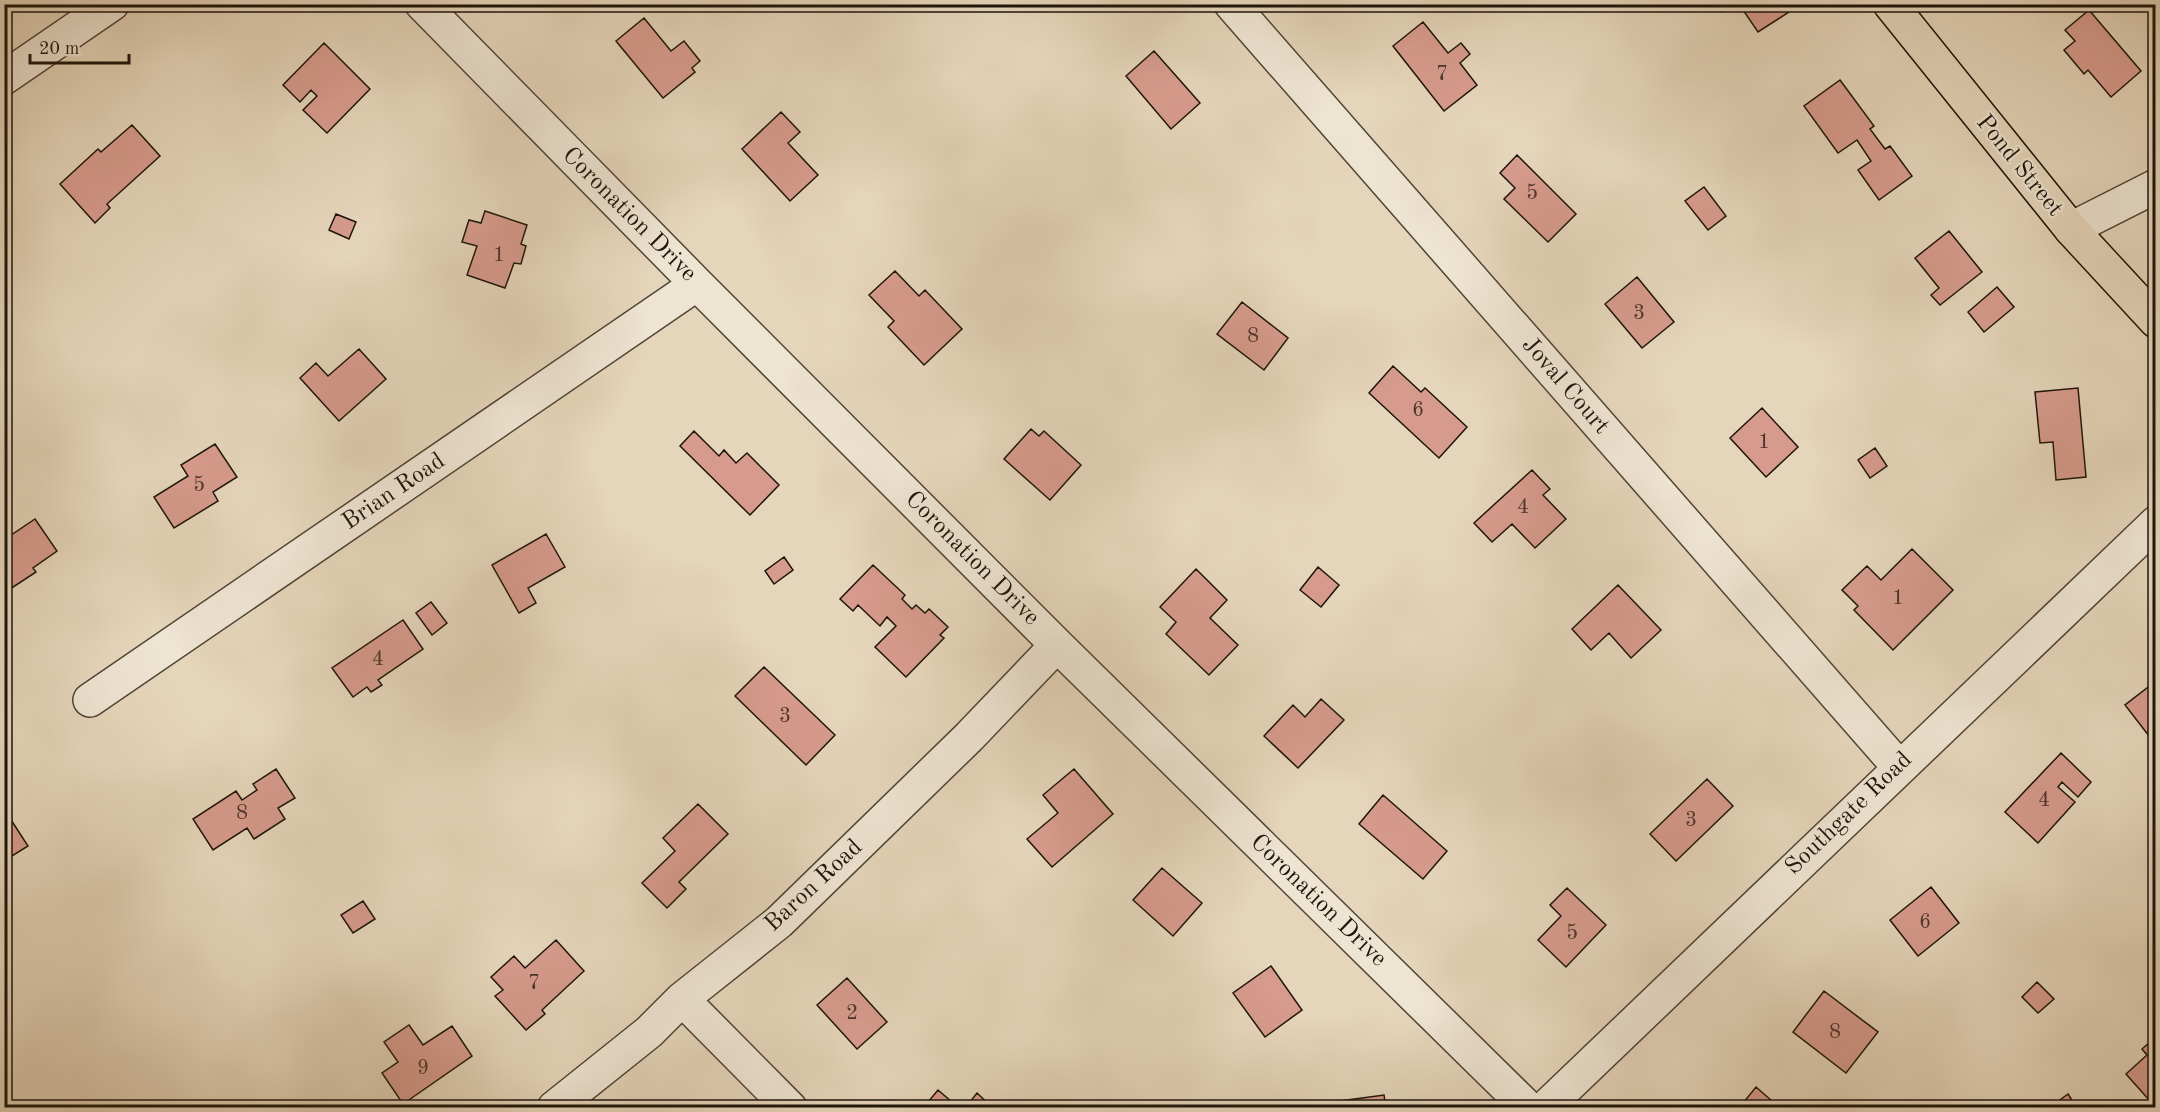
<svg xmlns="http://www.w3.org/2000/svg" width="2160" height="1112" font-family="'Old Standard TT',serif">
<rect width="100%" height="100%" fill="#e5d5ba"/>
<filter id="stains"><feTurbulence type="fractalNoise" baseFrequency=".00333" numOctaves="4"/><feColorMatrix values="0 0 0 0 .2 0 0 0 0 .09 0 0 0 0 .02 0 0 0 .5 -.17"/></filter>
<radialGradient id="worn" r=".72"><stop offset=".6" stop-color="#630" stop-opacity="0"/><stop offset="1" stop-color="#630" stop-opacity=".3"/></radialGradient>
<!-- building -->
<path fill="#d79b8d" stroke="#1d150b" stroke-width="1.5" d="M 1717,4 L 1734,4 L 1722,12 Z
M 1739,4 L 1788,4 L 1792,10 L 1758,32 Z
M 2089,10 L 2141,71 L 2111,97 L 2088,70 L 2084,74 L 2064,50 L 2075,41 L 2065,30 Z
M 644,18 L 671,51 L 684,41 L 700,61 L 692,68 L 695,72 L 663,98 L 616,41 Z
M 1423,22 L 1448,53 L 1461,43 L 1470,54 L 1460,63 L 1477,85 L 1444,111 L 1393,46 Z
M 324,43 L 370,89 L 327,133 L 303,110 L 317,96 L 311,90 L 300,102 L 283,85 Z
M 1154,51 L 1200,103 L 1171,129 L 1126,76 Z
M 1840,80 L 1874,126 L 1870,129 L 1885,149 L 1890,146 L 1912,176 L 1879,200 L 1858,170 L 1871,161 L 1857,140 L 1838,153 L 1804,106 Z
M 781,112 L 800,132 L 788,143 L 818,175 L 790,201 L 742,149 Z
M 132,125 L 160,156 L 107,204 L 110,208 L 95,223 L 60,184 L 98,149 L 101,152 Z
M 1517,155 L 1576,214 L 1548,242 L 1504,199 L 1515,188 L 1500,173 Z
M 1704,187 L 1726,216 L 1708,230 L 1685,201 Z
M 485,211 L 527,225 L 521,244 L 526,246 L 521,264 L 514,263 L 505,288 L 467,275 L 477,246 L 462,242 L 469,220 L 481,223 Z
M 336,214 L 356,222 L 349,239 L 329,230 Z
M 1949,231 L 1982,272 L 1940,305 L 1931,295 L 1939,288 L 1915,258 Z
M 895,271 L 919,296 L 925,290 L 962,329 L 924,365 L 888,327 L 894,321 L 869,295 Z
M 1637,277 L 1674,322 L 1642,348 L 1605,304 Z
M 1997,287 L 2014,307 L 1984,332 L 1968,312 Z
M 1242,302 L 1288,338 L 1264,370 L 1217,334 Z
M 359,349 L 386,379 L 339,421 L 300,378 L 316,363 L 328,376 Z
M 1393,366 L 1421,392 L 1425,388 L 1467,427 L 1439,458 L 1369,393 Z
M 2078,388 L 2086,477 L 2056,480 L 2053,442 L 2040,443 L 2035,392 Z
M 1762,408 L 1798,447 L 1766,477 L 1730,438 Z
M 1031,429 L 1039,436 L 1044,431 L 1081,465 L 1050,500 L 1004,459 Z
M 694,431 L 719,456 L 724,450 L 736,463 L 747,453 L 779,485 L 750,515 L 680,446 Z
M 215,444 L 237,477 L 213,492 L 218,501 L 174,528 L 154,497 L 188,476 L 181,465 Z
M 1875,448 L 1887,466 L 1870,478 L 1858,460 Z
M 1532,470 L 1550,489 L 1543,495 L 1566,519 L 1535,548 L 1512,524 L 1492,542 L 1474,523 Z
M 35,519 L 57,551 L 33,568 L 36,572 L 4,593 L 4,540 Z
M 546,534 L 565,567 L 528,588 L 536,603 L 519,613 L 492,565 Z
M 1912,549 L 1953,590 L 1893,650 L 1854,610 L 1858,606 L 1842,590 L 1867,566 L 1881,580 Z
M 784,557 L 793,570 L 774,584 L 765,571 Z
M 873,565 L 905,595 L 902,599 L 912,609 L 916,605 L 925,613 L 929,609 L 948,627 L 940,635 L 944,638 L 906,677 L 875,647 L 896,626 L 887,617 L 880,626 L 858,605 L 853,611 L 840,599 Z
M 1318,567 L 1339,585 L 1321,607 L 1300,590 Z
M 1196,569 L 1227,600 L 1210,618 L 1238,645 L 1209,675 L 1166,634 L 1176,622 L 1160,607 Z
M 1618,585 L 1661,630 L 1631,658 L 1609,633 L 1591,650 L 1572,629 Z
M 431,602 L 447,623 L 432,635 L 416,613 Z
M 403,620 L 423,649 L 378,680 L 382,685 L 371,692 L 367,687 L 353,697 L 332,668 Z
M 764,667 L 835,735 L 806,765 L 735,696 Z
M 2156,681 L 2156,731 L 2149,736 L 2125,705 Z
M 1321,699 L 1344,720 L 1298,768 L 1264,736 L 1293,705 L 1305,717 Z
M 2061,753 L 2091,782 L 2078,797 L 2062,782 L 2058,787 L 2075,802 L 2038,843 L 2005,812 Z
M 276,769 L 295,798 L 278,808 L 285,819 L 254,839 L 247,828 L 213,850 L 193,819 L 236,791 L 242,800 L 257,790 L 253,784 Z
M 1074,769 L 1113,814 L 1052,867 L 1027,839 L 1058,813 L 1043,795 Z
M 1707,779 L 1733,806 L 1676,861 L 1650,834 Z
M 1383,795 L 1447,851 L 1423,879 L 1359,824 Z
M 698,804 L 728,834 L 679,882 L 686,889 L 667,908 L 642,883 L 675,851 L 663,838 Z
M 4,809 L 28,846 L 4,861 Z
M 1162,868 L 1202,903 L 1173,936 L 1133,900 Z
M 1931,887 L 1959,923 L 1918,956 L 1890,920 Z
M 1567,888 L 1606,925 L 1566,967 L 1538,940 L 1561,916 L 1550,905 Z
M 363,901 L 375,919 L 353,933 L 341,915 Z
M 556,940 L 584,971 L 542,1010 L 545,1014 L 526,1030 L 495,996 L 503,990 L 491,977 L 514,956 L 525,968 Z
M 1271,966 L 1302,1010 L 1265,1037 L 1233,993 Z
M 847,978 L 887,1022 L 857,1049 L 817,1005 Z
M 2037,982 L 2054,999 L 2038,1013 L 2022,997 Z
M 1824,991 L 1878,1032 L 1846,1073 L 1793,1032 Z
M 409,1025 L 423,1045 L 452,1026 L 472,1056 L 403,1104 L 382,1073 L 398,1062 L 384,1042 Z
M 2156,1037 L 2156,1096 L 2150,1101 L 2126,1074 L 2147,1055 L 2142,1049 Z
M 1756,1087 L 1780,1108 L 1739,1108 Z
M 938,1090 L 959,1108 L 923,1108 Z
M 977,1093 L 993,1108 L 965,1108 Z
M 2068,1094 L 2077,1108 L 2055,1108 L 2053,1105 Z
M 1384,1095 L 1386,1108 L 1341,1108 L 1340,1101 Z"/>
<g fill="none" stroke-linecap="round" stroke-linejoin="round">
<!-- minor casing -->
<g stroke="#4f4537" stroke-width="36">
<path id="minor" d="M 422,4 L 697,284 L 1057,645 L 1528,1108
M 1231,4 L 1899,767
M 4,78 L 112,4
M 2071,229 L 2156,186
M 90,700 L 697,284
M 682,999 L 790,1108
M 554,1108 L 649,1032 L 682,999 L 779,922 L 969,737 L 1057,645
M 1545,1108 L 2156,523"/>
</g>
<!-- major casing -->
<g stroke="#1d150b" stroke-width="36">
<path id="major" d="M 1890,4 L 2071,229 L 2156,321"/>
</g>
<!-- minor -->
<use href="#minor" stroke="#eee4d2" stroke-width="33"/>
<!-- major -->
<use href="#major" stroke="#e5d5ba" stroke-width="33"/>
</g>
<g text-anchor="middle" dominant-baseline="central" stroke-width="4.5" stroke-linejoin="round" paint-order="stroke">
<!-- number labels -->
<g font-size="21" fill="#4c362c">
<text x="1442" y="74">7</text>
<text x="1532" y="193">5</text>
<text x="499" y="255">1</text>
<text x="1639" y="313">3</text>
<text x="1253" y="336">8</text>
<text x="1418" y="410">6</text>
<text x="1764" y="442">1</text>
<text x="199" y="485">5</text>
<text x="1523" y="507">4</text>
<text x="1898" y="598">1</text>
<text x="378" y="659">4</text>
<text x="785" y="716">3</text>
<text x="2044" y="800">4</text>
<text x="242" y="813">8</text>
<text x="1691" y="820">3</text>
<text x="1925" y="922">6</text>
<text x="1572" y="933">5</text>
<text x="534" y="983">7</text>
<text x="852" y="1013">2</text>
<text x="1835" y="1032">8</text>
<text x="423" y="1068">9</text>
</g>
<!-- street labels -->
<g font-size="24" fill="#1d150b" stroke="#eee4d2">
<text transform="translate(2019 166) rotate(51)">Pond Street</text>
<text transform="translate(629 215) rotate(45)">Coronation Drive</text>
<text transform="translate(1565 386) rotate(49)">Joval Court</text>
<text transform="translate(394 492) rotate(-34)">Brian Road</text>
<text transform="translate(972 559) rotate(45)">Coronation Drive</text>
<text transform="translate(1849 814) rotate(-44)">Southgate Road</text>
<text transform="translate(814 886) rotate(-43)">Baron Road</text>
<text transform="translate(1318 901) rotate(44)">Coronation Drive</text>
</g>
</g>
<!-- margin -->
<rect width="2160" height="1112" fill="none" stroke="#e5d5ba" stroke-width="24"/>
<rect x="6" y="6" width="2148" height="1100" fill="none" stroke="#1d150b" stroke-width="3"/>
<rect x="12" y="12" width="2136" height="1088" fill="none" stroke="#1d150b" stroke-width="1.5"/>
<!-- scale -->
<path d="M30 54v9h99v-9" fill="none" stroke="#1d150b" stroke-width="3"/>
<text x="39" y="54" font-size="18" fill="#1d150b" stroke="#eee4d2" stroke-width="4.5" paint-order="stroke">20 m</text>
<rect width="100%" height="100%" filter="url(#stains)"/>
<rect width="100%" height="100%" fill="url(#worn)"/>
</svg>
